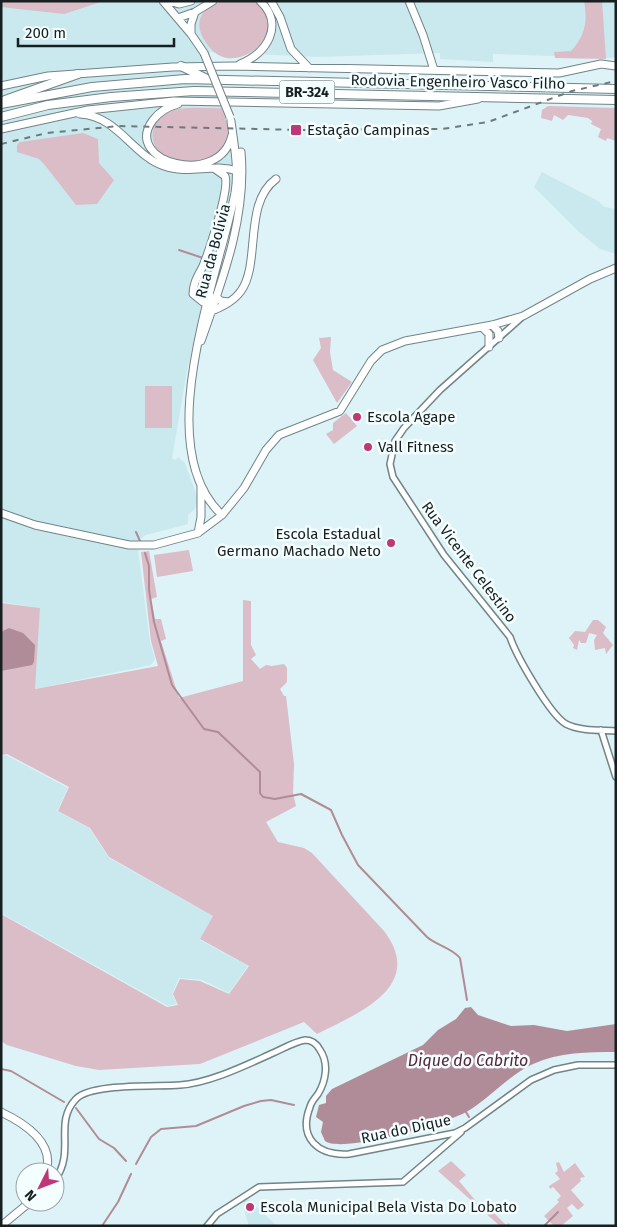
<svg xmlns="http://www.w3.org/2000/svg" width="617" height="1227" font-family="'Fira Sans',sans-serif">
<rect width="100%" height="100%" fill="#def3f7"/>
<!-- built -->
<path fill="#cae9ee" d="M 1,1 L 616,1 L 616,58 L 493,54 L 493,62 L 440,59 L 440,53 L 317,57 L 210,52 L 200,54 L 225,113 L 230,129 L 234,162 L 230,228 L 220,267 L 197,328 L 187,371 L 172,459 L 176,460 L 178,457 L 185,463 L 198,499 L 195,509 L 188,515 L 188,524 L 146,535 L 137,541 L 150,642 L 155,659 L 151,665 L 34,689 L 40,608 L 1,602 Z
M 542,172 L 598,201 L 605,207 L 616,209 L 616,254 L 600,249 L 579,232 L 534,187 Z
M 6,755 L 68,788 L 57,811 L 89,828 L 109,858 L 213,916 L 200,940 L 248,966 L 229,993 L 202,980 L 179,978 L 172,994 L 177,1004 L 168,1006 L 1,913 L 1,756 Z
M 247,1198 L 277,1226 L 249,1226 L 245,1213 L 244,1200 Z"/>
<!-- green -->
<path fill="#dabdc7" d="M 1,1 L 104,1 L 64,14 L 1,7 Z
M 254,1 C 296,29 237,79 211,49 C 195,31 193,12 220,2 C 229,0 244,1 254,1 Z
M 584,1 L 602,1 L 606,59 L 555,58 L 554,52 L 571,51 C 585,36 588,21 584,1 Z
M 548,106 L 616,108 L 616,141 L 607,138 L 606,141 L 598,137 L 601,129 L 591,124 L 592,121 L 588,118 L 568,115 L 563,120 L 554,115 L 552,121 L 541,118 L 542,110 Z
M 221,108 C 231,130 230,136 217,156 C 204,160 189,164 175,161 C 151,156 143,126 167,113 C 182,105 205,109 221,108 Z
M 83,133 L 98,139 L 99,163 L 114,180 L 97,204 L 76,205 L 44,164 L 39,159 L 17,152 L 17,145 L 20,142 Z
M 331,337 L 330,352 L 333,370 L 352,382 L 337,403 L 313,360 L 321,348 L 319,338 Z
M 145,386 L 172,386 L 172,428 L 145,428 Z
M 346,413 L 357,426 L 334,444 L 326,434 L 333,430 L 333,423 Z
M 189,550 L 193,571 L 157,577 L 154,555 Z
M 149,551 L 157,597 L 151,599 L 155,619 L 161,619 L 166,639 L 161,641 L 179,698 L 243,681 L 243,600 L 251,601 L 251,645 L 256,655 L 251,659 L 260,669 L 266,665 L 272,666 L 284,664 L 287,668 L 287,682 L 280,689 L 284,696 L 286,696 L 294,764 L 293,793 L 296,806 L 266,822 L 278,842 L 304,848 L 312,853 L 384,931 C 426,986 359,1013 317,1034 L 304,1022 L 200,1064 L 99,1070 L 76,1066 L 7,1045 L 1,1041 L 1,914 L 167,1007 L 178,1005 L 173,994 L 180,979 L 200,981 L 229,994 L 249,966 L 200,939 L 213,916 L 109,857 L 90,828 L 58,811 L 69,787 L 7,754 L 1,755 L 1,603 L 40,608 L 35,689 L 158,666 L 151,641 L 141,552 Z
M 593,620 L 598,620 L 606,627 L 603,633 L 613,645 L 606,654 L 605,648 L 595,650 L 594,640 L 597,635 L 589,633 L 590,630 L 586,643 L 581,643 L 579,640 L 577,650 L 573,648 L 574,645 L 569,638 L 575,631 L 585,632 Z
M 451,1161 L 466,1175 L 459,1181 L 476,1201 L 475,1202 L 484,1210 L 488,1207 L 506,1225 L 509,1223 L 511,1226 L 500,1226 L 438,1171 Z
M 559,1162 L 564,1172 L 575,1163 L 585,1177 L 580,1178 L 581,1181 L 571,1190 L 584,1205 L 578,1210 L 572,1204 L 567,1208 L 573,1216 L 561,1226 L 554,1226 L 544,1216 L 559,1202 L 557,1200 L 561,1196 L 553,1187 L 550,1189 L 549,1186 L 560,1179 L 555,1173 L 558,1171 L 556,1163 Z"/>
<!-- water -->
<path fill="#b08c98" d="M 9,628 L 23,633 L 35,645 L 34,662 L 32,665 L 1,671 L 1,632 Z
M 471,1007 L 478,1015 L 511,1026 L 534,1025 L 567,1031 L 616,1024 L 616,1052 C 587,1052 560,1052 533,1064 C 509,1075 491,1097 468,1111 C 448,1123 343,1154 325,1141 L 321,1132 L 323,1122 L 316,1117 L 319,1105 L 326,1103 L 326,1096 L 332,1089 L 423,1045 L 438,1030 L 456,1019 L 465,1008 Z"/>
<g fill="none" stroke-linecap="round" stroke-linejoin="round">
<!-- stream -->
<path stroke="#b08c98" stroke-width="2" d="M 179,250 L 203,258
M 136,532 L 140,541
M 145,553 L 149,566 L 149,590 L 154,622 L 172,685 L 204,729 L 218,732 L 260,772 L 260,793 L 263,797 L 275,799 L 301,794 L 331,810 L 342,835 L 358,865 L 427,937 C 436,945 452,948 460,958 L 467,1000
M 1,1069 L 11,1071 L 64,1102
M 76,1108 L 99,1139 L 114,1148 L 126,1161
M 466,1112 L 469,1117
M 136,1164 L 151,1137 L 161,1129 L 196,1126 L 244,1106 L 261,1101 L 271,1100 L 294,1105
M 102,1226 L 118,1202 L 131,1174
M 544,1226 L 558,1212"/>
<!-- minor casing -->
<g stroke="#718487" stroke-width="8">
<path id="minor" d="M 521,318 L 440,390 L 404,428 L 395,441 L 390,464 L 393,477 L 444,555 L 510,637 C 516,655 550,715 566,724 C 579,731 601,730 616,731
M 601,730 L 616,777
M 55,1180 C 76,1151 53,1123 76,1099 C 91,1083 157,1087 180,1085 C 210,1083 246,1065 273,1053 C 284,1048 294,1042 305,1040 C 312,1040 317,1044 320,1050 C 329,1063 326,1081 318,1094 C 315,1098 311,1102 310,1107 C 298,1138 318,1156 349,1154 L 455,1133 L 465,1128 L 531,1080 L 554,1070 L 578,1065 L 616,1065
M 207,1226 L 217,1214 L 259,1187 L 403,1182 L 461,1132"/>
</g>
<!-- major casing -->
<g stroke="#718487" stroke-width="9">
<path id="major" d="M 163,1 L 191,34 L 204,53
M 169,1 L 179,4 L 191,1
M 271,1 L 280,17 L 291,49 L 309,68
M 409,1 L 423,35 L 434,70
M 178,18 L 195,12 L 213,1
M 191,34 L 191,24 L 195,12
M 240,64 C 267,54 285,24 260,1
M 1,86 L 48,76 L 173,67 L 235,66 L 559,73 L 601,64 L 616,66
M 178,104 C 167,107 159,112 153,120 C 121,162 220,189 232,135
M 80,114 C 118,116 132,155 164,166 C 189,175 213,163 237,171
M 1,129 L 88,110 L 174,101 L 439,106 L 478,99
M 215,169 L 225,176 C 230,189 209,251 203,266 C 198,276 193,283 193,294 L 203,302 L 216,297 L 221,301 L 229,302
M 209,312 C 220,308 234,301 241,291 C 261,263 243,203 276,179
M 492,325 L 498,331 L 499,338
M 482,327 L 489,334 L 489,347
M 201,341 C 222,281 247,217 241,152
M 1,513 L 35,525 L 129,545 L 154,545 L 198,533 L 222,515 L 244,488 L 266,450 L 279,435 L 340,411 L 371,361 L 382,350 L 405,341 L 492,325 L 523,316 L 590,279 L 616,268
M 222,515 C 148,446 219,276 235,193 C 239,168 234,145 231,121
M 198,533 L 201,517 L 201,485
M 1,1112 C 24,1123 55,1143 46,1172
M 1,1226 L 30,1202"/>
</g>
<!-- highway casing -->
<g stroke="#718487" stroke-width="10">
<path id="highway" d="M 181,66 L 207,79
M 5,100 L 78,74
M 1,104 L 92,87 L 185,79 L 616,89
M 1,117 L 48,105 L 111,97 L 194,91 L 616,100"/>
</g>
<!-- minor -->
<use href="#minor" stroke="#fff" stroke-width="5"/>
<!-- major -->
<use href="#major" stroke="#fff" stroke-width="7"/>
<!-- highway -->
<use href="#highway" stroke="#fff" stroke-width="8"/>
<!-- rail -->
<path stroke="#6c7a7c" stroke-width="2" stroke-dasharray="6 6" stroke-linecap="butt" d="M 1,144 L 47,133 L 119,126 L 304,130 L 442,129 L 488,122 L 572,91 L 616,81"/>
<!-- major-bridge casing -->
<g stroke="#718487" stroke-width="9" stroke-linecap="butt">
<path id="major-bridge" d="M 204,53 L 230,117"/>
</g>
<!-- major-bridge -->
<use href="#major-bridge" stroke="#fff" stroke-width="7"/>
</g>
<!-- markers -->
<g fill="#be3777" stroke="#f5feff" stroke-width="2">
<rect x="290" y="124" width="12" height="12" rx="2.5"/>
<circle cx="357" cy="417" r="5"/>
<circle cx="368" cy="447" r="5"/>
<circle cx="391" cy="543" r="5"/>
<circle cx="250" cy="1207" r="5"/>
</g>
<g text-anchor="middle" dominant-baseline="central" stroke-width="5" stroke-linejoin="round" paint-order="stroke">
<!-- shield labels -->
<rect fill="#f5feff" stroke="#5a6263" stroke-width="1" x="279.5" y="80.5" width="55" height="23" rx="4"/>
<g font-size="14" font-weight="bold" fill="#171f20">
<text x="307" y="92">BR-324</text>
</g>
<!-- street labels -->
<g font-size="15" fill="#171f20" stroke="#f5feff">
<text transform="translate(458 82) rotate(1)">Rodovia Engenheiro Vasco Filho</text>
<text transform="translate(213 251) rotate(-75)">Rua da Bolívia</text>
<text transform="translate(469 562) rotate(53)">Rua Vicente Celestino</text>
<text transform="translate(406 1129) rotate(-12)">Rua do Dique</text>
</g>
<!-- poi labels -->
<g font-size="15" fill="#171f20" stroke="#f5feff" text-anchor="start">
<text x="307" y="130">Estação Campinas</text>
<text x="367" y="417">Escola Agape</text>
<text x="378" y="447">Vall Fitness</text>
<text x="381" y="534" text-anchor="end">Escola Estadual<tspan x="381" dy="17">Germano Machado Neto</tspan></text>
<text x="260" y="1207">Escola Municipal Bela Vista Do Lobato</text>
</g>
<!-- water labels -->
<g font-size="16" font-style="italic" fill="#56263a" stroke="#f5feff">
<text x="468" y="1060">Dique do Cabrito</text>
</g>
</g>
<!-- border -->
<rect width="617" height="1227" fill="none" stroke="#171f20" stroke-width="5"/>
<!-- north arrow -->
<g transform="translate(40 1187) rotate(228)"><circle r="24" fill="#f5feff" stroke="#9ca5a6"/>
<path d="M0-4L9 19L0 12L-9 19Z" fill="#be3777"/>
<text y="-8" font-size="14" font-weight="bold" text-anchor="middle" fill="#171f20">N</text>
</g>
<!-- scale -->
<path d="M18 38v8h156v-8" fill="none" stroke="#171f20" stroke-width="2.5"/>
<text x="25" y="38" font-size="15" fill="#171f20" stroke="#f5feff" stroke-width="4" paint-order="stroke">200 m</text>
</svg>
